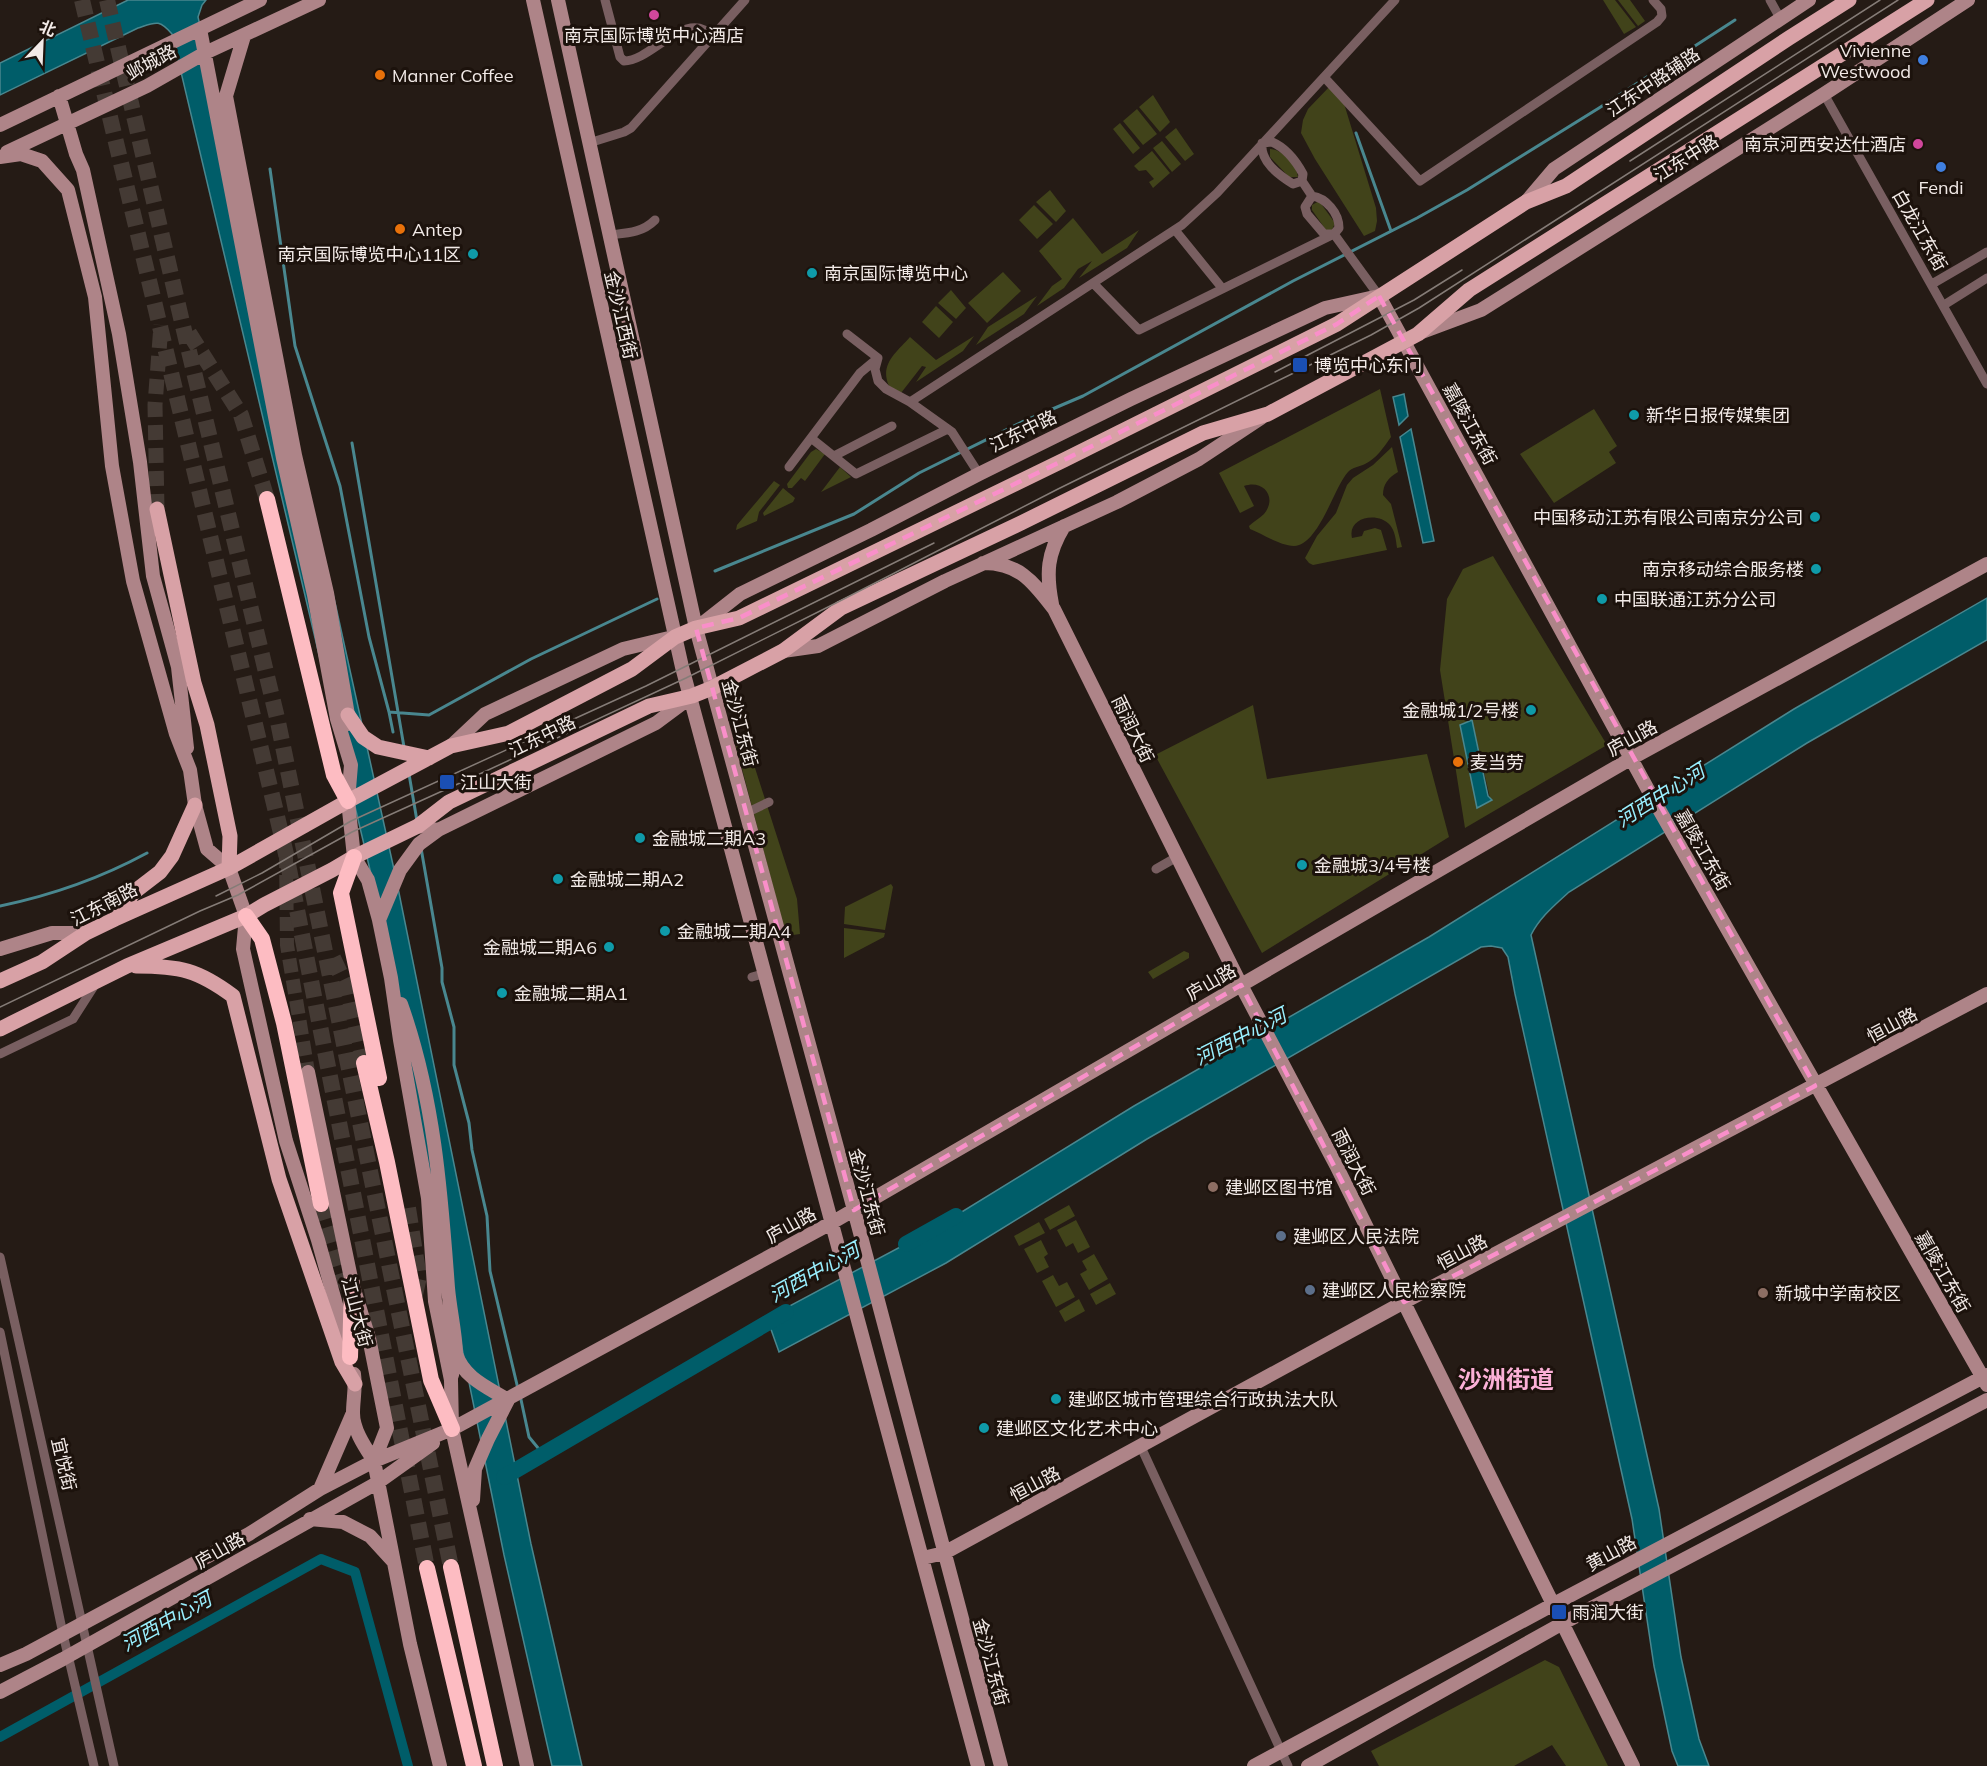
<svg xmlns="http://www.w3.org/2000/svg" width="1987" height="1766" font-family="Mulish,'Noto Sans SC',sans-serif">
<rect width="100%" height="100%" fill="#251b15"/>
<!-- green -->
<path fill="#41431a" fill-rule="evenodd" d="M 1603,0 L 1615,0 L 1636,27 L 1624,34 Z
M 1618,0 L 1630,0 L 1645,21 L 1638,26 Z
M 1331,85 L 1342,97 L 1376,208 L 1377,221 L 1375,231 L 1364,236 L 1315,159 L 1301,133 L 1303,120 L 1308,109 Z
M 1153,95 L 1170,122 L 1160,132 L 1139,107 Z
M 1137,109 L 1157,134 L 1143,145 L 1123,121 Z
M 1120,123 L 1140,148 L 1133,154 L 1113,129 Z
M 1176,128 L 1194,154 L 1185,161 L 1165,137 Z
M 1162,141 L 1181,164 L 1172,172 L 1153,148 Z
M 1270,149 C 1282,149 1297,165 1298,177 L 1289,177 L 1270,157 Z
M 1152,151 L 1170,173 L 1153,188 L 1149,182 L 1154,179 L 1146,170 L 1139,171 L 1134,166 Z
M 1050,190 L 1066,211 L 1056,222 L 1036,202 Z
M 1319,201 L 1335,223 L 1332,230 L 1326,230 L 1312,210 L 1312,205 Z
M 1034,205 L 1053,224 L 1037,239 L 1019,220 Z
M 1073,218 L 1102,254 L 1139,230 L 1127,248 L 1079,278 L 1092,261 L 1078,269 L 1064,288 L 1037,306 L 1052,286 L 1062,279 L 1039,251 Z
M 1003,272 L 1021,291 L 987,323 L 968,303 Z
M 951,290 L 966,308 L 956,319 L 938,303 Z
M 1037,296 L 1024,314 L 976,345 L 988,327 Z
M 936,306 L 953,322 L 939,338 L 922,322 Z
M 974,336 L 963,351 L 916,382 L 926,367 L 922,366 L 901,393 L 889,386 C 879,364 897,352 910,337 L 936,360 Z
M 1380,389 L 1391,437 C 1384,447 1376,459 1365,464 C 1359,467 1353,467 1348,472 C 1334,487 1319,545 1294,546 C 1280,546 1263,534 1250,529 L 1249,526 C 1253,522 1260,518 1264,514 C 1278,497 1263,479 1244,486 L 1254,506 L 1240,513 L 1219,473 Z
M 1594,409 L 1617,446 L 1609,452 L 1616,463 L 1554,503 L 1520,454 Z
M 1392,447 L 1398,472 C 1388,478 1383,484 1383,495 L 1391,504 L 1402,547 L 1397,548 C 1396,540 1395,531 1390,525 C 1378,511 1347,517 1352,538 L 1362,536 L 1364,531 L 1375,528 L 1381,530 L 1387,550 L 1313,565 L 1309,563 L 1305,558 L 1317,536 L 1336,513 L 1347,485 L 1353,478 L 1373,465 Z
M 816,449 L 825,454 L 805,481 L 801,478 L 792,488 L 788,488 L 787,484 L 811,452 Z
M 840,467 L 851,477 L 821,492 Z
M 774,481 L 780,485 L 759,512 L 757,521 L 736,530 L 737,525 Z
M 783,488 L 795,498 L 793,502 L 764,516 L 763,513 Z
M 1493,556 L 1607,745 L 1465,828 L 1440,670 L 1447,599 L 1463,569 ZM 1472,720 L 1490,798 L 1478,808 L 1477,798 Z
M 1253,705 L 1267,779 L 1427,754 L 1449,837 L 1262,953 L 1155,755 Z
M 747,743 L 797,899 L 800,934 L 786,936 L 736,746 Z
M 891,884 L 893,887 L 885,930 L 844,924 L 845,907 Z
M 844,928 L 885,933 L 884,937 L 844,958 Z
M 1184,951 L 1189,953 L 1189,958 L 1153,979 L 1148,972 Z
M 1069,1205 L 1075,1216 L 1050,1230 L 1044,1219 Z
M 1076,1220 L 1090,1247 L 1078,1253 L 1073,1243 L 1066,1247 L 1057,1230 Z
M 1039,1222 L 1045,1233 L 1019,1246 L 1014,1236 Z
M 1041,1240 L 1048,1254 L 1044,1257 L 1049,1267 L 1037,1273 L 1024,1249 Z
M 1094,1254 L 1108,1279 L 1089,1290 L 1080,1274 L 1087,1270 L 1082,1261 Z
M 1053,1275 L 1059,1286 L 1067,1282 L 1075,1297 L 1056,1307 L 1042,1281 Z
M 1110,1283 L 1116,1294 L 1096,1305 L 1090,1294 Z
M 1079,1299 L 1085,1311 L 1065,1322 L 1059,1311 Z
M 1545,1660 L 1559,1667 L 1608,1766 L 1566,1766 L 1552,1745 L 1514,1766 L 1379,1766 L 1371,1751 Z"/>
<!-- water -->
<path fill="#005d69" stroke="#49878f" stroke-width="1.5" d="M 128,0 L 206,0 L 202,5 L 198,17 L 336,607 L 397,883 L 531,1544 L 582,1766 L 552,1766 L 504,1555 L 427,1175 L 375,891 L 172,34 C 159,19 156,22 138,28 L 0,95 L 0,63 Z
M 1404,394 L 1408,416 L 1399,425 L 1393,397 Z
M 1411,429 L 1434,541 L 1423,543 L 1400,437 Z
M 1987,598 L 1987,640 L 1807,743 L 1569,892 C 1555,905 1540,917 1531,935 L 1659,1509 L 1681,1657 L 1699,1739 L 1709,1766 L 1678,1766 L 1672,1751 L 1654,1666 L 1632,1519 L 1515,994 L 1508,957 L 1502,948 L 1491,946 L 1481,947 L 1147,1139 L 946,1263 L 779,1352 L 767,1318 L 934,1229 L 1134,1106 L 1429,937 L 1794,709 Z
M 1472,720 L 1488,796 L 1492,800 L 1477,808 L 1460,725 Z"/>
<g fill="none" stroke-linecap="round" stroke-linejoin="round">
<!-- stream -->
<path stroke="#49878f" stroke-width="3" d="M 1356,133 L 1391,231
M 270,169 L 295,346 L 340,486 L 369,637 L 389,712 L 429,715 L 531,659 L 657,599
M 352,443 L 404,747
M 715,571 L 854,514 L 919,473 L 1022,422 L 1083,396 L 1293,281 L 1417,218 L 1467,190 L 1599,108 L 1735,20
M 389,712 L 393,732
M 409,774 L 417,821
M 421,848 L 442,968 L 442,982 L 454,1027 L 454,1065 L 469,1123 L 472,1150 L 487,1216 L 490,1271 L 518,1389
M 0,906 C 53,895 99,879 147,853
M 520,1395 L 529,1437 L 543,1454"/>
<!-- canal -->
<path stroke="#005d69" stroke-width="10" d="M 0,1737 L 321,1559 L 355,1572 L 408,1766"/>
<!-- river -->
<path stroke="#005d69" stroke-width="16" d="M 906,1244 L 956,1216
M 504,1477 L 786,1312"/>
<!-- secondary-tunnel -->
<path stroke="#443a34" stroke-width="14" stroke-dasharray="14 7" stroke-linecap="butt" d="M 286,854 L 287,945 L 308,1072"/>
<!-- primary-tunnel -->
<path stroke="#443a34" stroke-width="15" stroke-dasharray="15 8" stroke-linecap="butt" d="M 157,509 L 155,405 L 161,325"/>
<!-- highway-tunnel -->
<path stroke="#443a34" stroke-width="16" stroke-dasharray="16 8" stroke-linecap="butt" d="M 82,0 L 286,854 L 427,1568
M 107,0 L 182,322 L 278,722 L 451,1567
M 189,333 L 241,415 L 267,499
M 333,958 L 347,988 L 364,1063
M 321,1204 L 345,1282 L 354,1296
M 408,1208 L 419,1277 L 414,1299"/>
<!-- street -->
<path stroke="#795f61" stroke-width="9" d="M 605,0 L 620,57 L 624,61 C 652,61 686,8 712,36
M 1770,0 L 1780,18
M 1324,77 L 1420,181 L 1657,22 L 1662,16 L 1661,9 L 1653,0
M 1824,94 L 1987,384
M 1272,142 C 1286,148 1296,161 1303,174 L 1302,181 L 1293,184 C 1279,175 1260,162 1262,143 Z
M 589,143 L 624,132 L 631,128 L 745,0
M 1302,181 L 1312,196 C 1326,198 1339,213 1339,228 L 1334,234 L 1324,234 L 1307,214 L 1305,207 L 1312,196
M 1175,230 L 1222,288
M 609,235 C 627,233 642,233 655,220
M 1093,283 L 1139,330 L 1334,234 L 1379,296
M 1932,284 L 1987,252
M 1944,305 L 1987,278
M 847,334 L 878,358
M 878,358 L 875,369 L 878,381 L 886,389 L 910,402 L 952,432 L 979,474
M 910,402 L 1182,225 L 1217,193 L 1395,0
M 811,438 L 856,474 L 948,429
M 834,456 L 892,426
M 789,467 L 860,373 L 878,358
M 746,813 L 769,802
M 1156,869 L 1177,857
M 752,977 L 766,973
M 0,1054 L 73,1019 L 96,983
M 0,1257 L 114,1766
M 0,1332 L 63,1634 L 94,1766
M 1141,1447 L 1288,1766"/>
<!-- secondary -->
<path stroke="#ae8488" stroke-width="14" d="M 533,0 L 682,667 L 978,1766
M 558,0 L 696,628 L 854,1210 L 1001,1766
M 200,29 L 283,458 L 314,595 L 337,719 L 351,765 L 348,801 L 354,857 L 368,880 L 379,920 L 391,978 L 400,1040 L 428,1198 L 435,1301 L 451,1380 L 452,1429 L 527,1766
M 244,36 L 226,96 L 295,455 L 327,593 L 348,715 L 348,724
M 59,96 L 76,154 L 83,170 L 119,334 L 140,462 L 153,576 L 178,667 L 187,748
M 0,125 L 260,0
M 7,152 L 147,86 L 205,53 L 319,0
M 0,157 L 21,154 L 42,161 L 68,190 L 95,297 L 112,466 L 133,581 L 176,734 L 190,770 L 195,805 L 207,849 L 229,868 L 246,916 L 243,949 L 286,1141 L 318,1240 L 347,1344
M 1526,202 L 1554,169 L 1809,0
M 1422,332 L 1481,310 L 1824,94 L 1968,0
M 983,563 C 1020,563 1033,582 1054,609 L 1241,985 L 1336,1165 L 1633,1766
M 1052,604 C 1046,573 1047,554 1064,526
M 698,627 L 740,594 L 871,530 L 979,474 L 1131,399 L 1325,308 L 1379,296 L 1652,797 L 1987,1385
M 783,651 L 818,646 L 945,581 L 1117,502 L 1199,459 L 1261,418
M 451,746 L 485,714 L 623,649 L 673,637
M 418,826 L 438,830 L 656,723 L 691,697
M 379,920 L 400,870 L 419,844 L 438,830
M 0,949 L 52,933 L 86,933
M 401,1004 C 434,1097 441,1191 448,1288 C 450,1310 455,1331 456,1352 C 456,1359 453,1368 452,1375
M 308,1072 L 352,1283 L 369,1338 L 387,1428 L 374,1461
M 456,1354 C 464,1378 487,1387 508,1400
M 354,1374 C 356,1388 353,1400 353,1413 C 353,1430 365,1447 374,1461 L 410,1644 L 440,1766
M 320,1489 L 352,1415
M 473,1500 L 475,1469 L 488,1439 L 508,1400
M 310,1519 L 343,1522 L 370,1536 L 392,1560
M 923,1558 L 944,1553 L 1404,1302 L 1987,994
M 0,1665 L 26,1654 L 249,1534 L 320,1489 L 374,1461 L 452,1429 L 833,1222 L 1632,758 L 1987,564
M 0,1692 L 63,1659 L 377,1483 L 433,1443
M 1254,1766 L 1554,1604 L 1987,1375
M 1308,1766 L 1563,1623 L 1987,1400"/>
<!-- primary -->
<path stroke="#d8a1a6" stroke-width="15" d="M 157,509 L 194,683 L 207,725 L 230,836 L 229,868
M 348,715 L 363,737 L 378,747 L 429,758
M 115,919 L 134,892 L 160,872 L 172,856 L 195,805
M 136,966 C 180,966 198,970 233,996 L 279,1179 L 342,1362 L 355,1384
M 0,981 L 42,962 L 86,933 L 115,919 L 229,868 L 348,801 L 451,746 L 509,733 L 632,669 L 675,637 L 696,628 L 739,618 L 1064,460 L 1337,324 L 1526,202 L 1566,186 L 1789,38 L 1849,0
M 0,1029 L 127,966 L 246,916 L 264,905 L 332,870 L 354,857 L 418,826 L 449,802 L 649,706 L 692,696 L 712,688 L 783,651 L 841,608 L 1021,523 L 1203,433 L 1268,414 L 1418,334 L 1469,290 L 1927,0"/>
<!-- highway -->
<path stroke="#fdbcc2" stroke-width="16" d="M 267,499 L 334,775 L 348,801
M 354,857 L 341,893 L 379,1078
M 246,916 L 262,939 L 284,1023 L 321,1204
M 364,1063 L 387,1162 L 431,1380 L 452,1429
M 350,1357 L 352,1283
M 451,1567 L 495,1766
M 427,1568 L 474,1766"/>
<!-- tram -->
<path stroke="#857c77" stroke-width="1.5" d="M 1630,161 L 1880,0
M 1275,372 L 1414,300 L 1462,270
M 216,896 L 262,873 L 351,821 L 646,686 L 934,543
M 0,1007 L 200,911 L 238,895 L 352,832 L 385,817 L 471,778 L 686,678 L 836,603 L 1058,489 L 1371,335 L 1419,308 L 1898,0"/>
</g>
<!-- marked area -->
<path fill="none" stroke="#f98fc9" stroke-width="4.5" stroke-dasharray="12 8" stroke-linejoin="round" d="M 1379,296 L 1815,1086 L 1404,1302 L 1241,985 L 854,1210 L 696,628 L 739,618 L 1064,460 L 1337,324 Z"/>
<!-- markers -->
<g fill="#d1479c" stroke="#1c120c" stroke-width="2">
<circle cx="654" cy="15" r="6"/>
<circle cx="1918" cy="144" r="6"/>
</g>
<g fill="#3f7fe0" stroke="#1c120c" stroke-width="2">
<circle cx="1923" cy="60" r="6"/>
<circle cx="1941" cy="167" r="6"/>
</g>
<g fill="#e8710a" stroke="#1c120c" stroke-width="2">
<circle cx="380" cy="75" r="6"/>
<circle cx="400" cy="229" r="6"/>
<circle cx="1458" cy="762" r="6"/>
</g>
<g fill="#0f9aa8" stroke="#1c120c" stroke-width="2">
<circle cx="473" cy="254" r="6"/>
<circle cx="812" cy="273" r="6"/>
<circle cx="1634" cy="415" r="6"/>
<circle cx="1815" cy="517" r="6"/>
<circle cx="1816" cy="569" r="6"/>
<circle cx="1602" cy="599" r="6"/>
<circle cx="1531" cy="710" r="6"/>
<circle cx="640" cy="838" r="6"/>
<circle cx="1302" cy="865" r="6"/>
<circle cx="558" cy="879" r="6"/>
<circle cx="665" cy="931" r="6"/>
<circle cx="609" cy="947" r="6"/>
<circle cx="502" cy="993" r="6"/>
<circle cx="1056" cy="1399" r="6"/>
<circle cx="984" cy="1428" r="6"/>
</g>
<g fill="#1a4fb4" stroke="#1c120c" stroke-width="2">
<rect x="1292" y="357" width="16" height="16" rx="3"/>
<rect x="439" y="774" width="16" height="16" rx="3"/>
<rect x="1551" y="1604" width="16" height="16" rx="3"/>
</g>
<g fill="#8d6e63" stroke="#1c120c" stroke-width="2">
<circle cx="1213" cy="1187" r="6"/>
<circle cx="1763" cy="1293" r="6"/>
</g>
<g fill="#5c6f8a" stroke="#1c120c" stroke-width="2">
<circle cx="1281" cy="1236" r="6"/>
<circle cx="1310" cy="1290" r="6"/>
</g>
<g text-anchor="middle" dominant-baseline="central" stroke-width="6" stroke-linejoin="round" paint-order="stroke">
<!-- poi labels -->
<g font-size="18" fill="#f2eae7" stroke="#1c120c" text-anchor="start">
<text x="654" y="35" text-anchor="middle">南京国际博览中心酒店</text>
<text x="1911" y="50" text-anchor="end">Vivienne<tspan x="1911" dy="21">Westwood</tspan></text>
<text x="392" y="75">Manner Coffee</text>
<text x="1906" y="144" text-anchor="end">南京河西安达仕酒店</text>
<text x="1941" y="187" text-anchor="middle">Fendi</text>
<text x="412" y="229">Antep</text>
<text x="461" y="254" text-anchor="end">南京国际博览中心11区</text>
<text x="824" y="273">南京国际博览中心</text>
<text x="1314" y="365">博览中心东门</text>
<text x="1646" y="415">新华日报传媒集团</text>
<text x="1803" y="517" text-anchor="end">中国移动江苏有限公司南京分公司</text>
<text x="1804" y="569" text-anchor="end">南京移动综合服务楼</text>
<text x="1614" y="599">中国联通江苏分公司</text>
<text x="1519" y="710" text-anchor="end">金融城1/2号楼</text>
<text x="1470" y="762">麦当劳</text>
<text x="460" y="782">江山大街</text>
<text x="652" y="838">金融城二期A3</text>
<text x="1314" y="865">金融城3/4号楼</text>
<text x="570" y="879">金融城二期A2</text>
<text x="677" y="931">金融城二期A4</text>
<text x="597" y="947" text-anchor="end">金融城二期A6</text>
<text x="514" y="993">金融城二期A1</text>
<text x="1225" y="1187">建邺区图书馆</text>
<text x="1293" y="1236">建邺区人民法院</text>
<text x="1322" y="1290">建邺区人民检察院</text>
<text x="1775" y="1293">新城中学南校区</text>
<text x="1068" y="1399">建邺区城市管理综合行政执法大队</text>
<text x="996" y="1428">建邺区文化艺术中心</text>
<text x="1572" y="1612">雨润大街</text>
</g>
<!-- street labels -->
<g font-size="18" fill="#f2eae7" stroke="#1c120c">
<text transform="translate(151 62) rotate(-28)">邺城路</text>
<text transform="translate(1653 82) rotate(-34)">江东中路辅路</text>
<text transform="translate(1686 158) rotate(-32)">江东中路</text>
<text transform="translate(1920 230) rotate(60)">白龙江东街</text>
<text transform="translate(621 315) rotate(77)">金沙江西街</text>
<text transform="translate(1470 424) rotate(61)">嘉陵江东街</text>
<text transform="translate(1023 431) rotate(-26)">江东中路</text>
<text transform="translate(740 723) rotate(75)">金沙江东街</text>
<text transform="translate(1133 729) rotate(64)">雨润大街</text>
<text transform="translate(542 736) rotate(-26)">江东中路</text>
<text transform="translate(1632 738) rotate(-29)">庐山路</text>
<text transform="translate(1703 850) rotate(60)">嘉陵江东街</text>
<text transform="translate(104 904) rotate(-27)">江东南路</text>
<text transform="translate(1211 982) rotate(-30)">庐山路</text>
<text transform="translate(1892 1025) rotate(-28)">恒山路</text>
<text transform="translate(1354 1162) rotate(63)">雨润大街</text>
<text transform="translate(867 1192) rotate(75)">金沙江东街</text>
<text transform="translate(791 1225) rotate(-29)">庐山路</text>
<text transform="translate(1462 1252) rotate(-28)">恒山路</text>
<text transform="translate(1943 1272) rotate(60)">嘉陵江东街</text>
<text transform="translate(357 1312) rotate(75)">江山大街</text>
<text transform="translate(64 1464) rotate(77)">宜悦街</text>
<text transform="translate(1035 1484) rotate(-28)">恒山路</text>
<text transform="translate(220 1550) rotate(-30)">庐山路</text>
<text transform="translate(1611 1553) rotate(-28)">黄山路</text>
<text transform="translate(991 1662) rotate(75)">金沙江东街</text>
</g>
<!-- water labels -->
<g font-size="20" font-style="italic" fill="#9af0ff" stroke="#1c120c">
<text transform="translate(1660 795) rotate(-32)">河西中心河</text>
<text transform="translate(1240 1036) rotate(-27)">河西中心河</text>
<text transform="translate(814 1272) rotate(-29)">河西中心河</text>
<text transform="translate(166 1621) rotate(-29)">河西中心河</text>
</g>
<!-- district labels -->
<g font-size="24" font-weight="bold" fill="#fcb0d7" stroke="#1c120c">
<text x="1506" y="1379">沙洲街道</text>
</g>
</g>
<!-- north arrow -->
<g transform="translate(42 42) rotate(23)" stroke="#1c120c" stroke-width="4.5" paint-order="stroke">
<path d="M0-4.5L10 22L0 15L-10 22Z" fill="#f2eae7"/>
<text y="-9" font-size="16" font-weight="bold" text-anchor="middle" fill="#f2eae7">北</text>
</g>
</svg>
